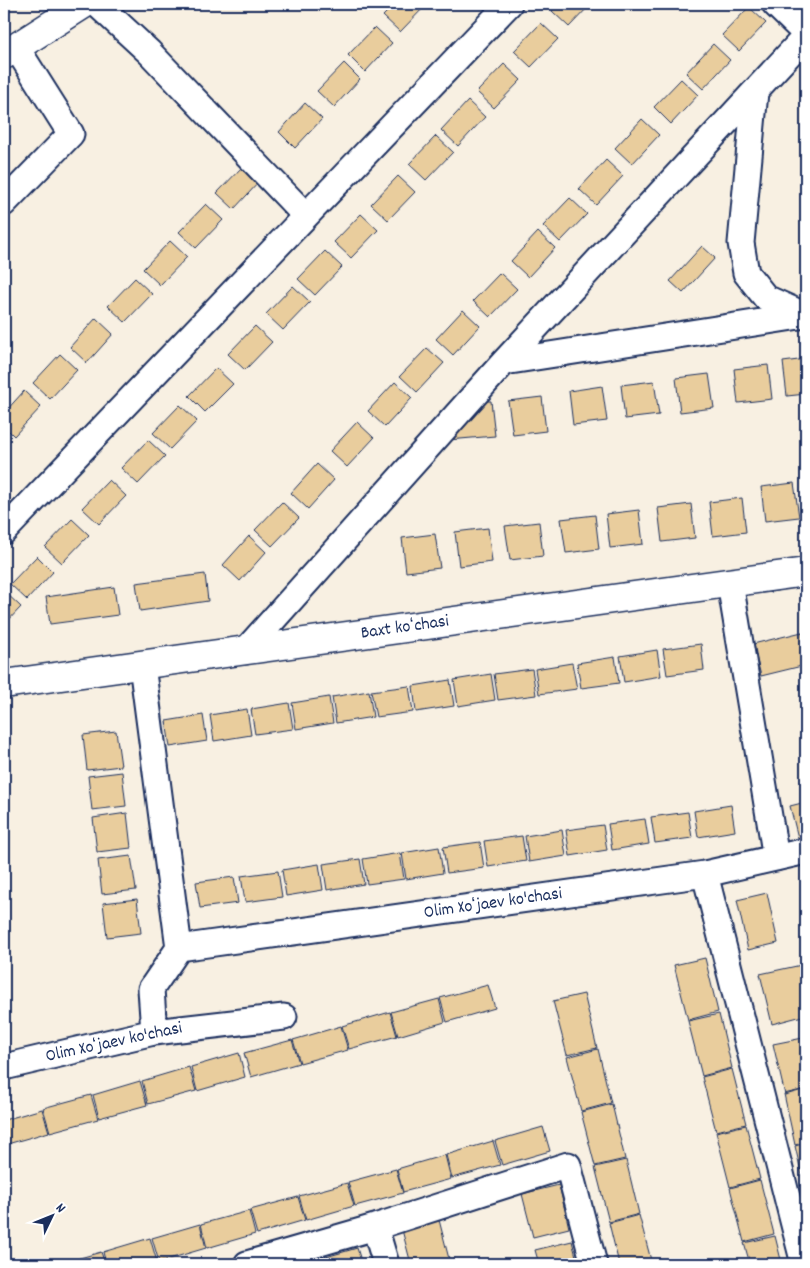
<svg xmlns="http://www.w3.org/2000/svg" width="810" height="1268" font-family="Dekko,sans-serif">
<rect width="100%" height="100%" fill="#f8f0e2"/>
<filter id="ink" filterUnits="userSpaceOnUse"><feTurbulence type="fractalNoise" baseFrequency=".02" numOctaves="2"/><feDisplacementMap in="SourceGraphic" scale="10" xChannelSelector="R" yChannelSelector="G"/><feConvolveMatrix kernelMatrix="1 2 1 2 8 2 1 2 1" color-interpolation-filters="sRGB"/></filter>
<g filter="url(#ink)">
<!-- building -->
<path fill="#e9cd9d" stroke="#1b2f5e" d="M 395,4 L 427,4 L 400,32 L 383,16 Z
M 559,4 L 591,4 L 569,27 L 552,11 Z
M 749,7 L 766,23 L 739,51 L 722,35 Z
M 541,23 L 558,39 L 531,67 L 514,51 Z
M 375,27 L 392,43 L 365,72 L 348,55 Z
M 713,44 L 730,60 L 703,89 L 686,73 Z
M 344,63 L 360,79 L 334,107 L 317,91 Z
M 504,64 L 521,80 L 494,108 L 477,92 Z
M 681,79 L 698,95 L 671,124 L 654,107 Z
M 468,101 L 485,117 L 458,146 L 441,130 Z
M 305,103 L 322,119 L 295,148 L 279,132 Z
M 642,119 L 659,135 L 632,164 L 615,148 Z
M 436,136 L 453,152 L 426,180 L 409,164 Z
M 606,160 L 623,176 L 596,205 L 579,189 Z
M 244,165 L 260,181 L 234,209 L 217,193 Z
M 398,176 L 415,192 L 388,220 L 371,204 Z
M 570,198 L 587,214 L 560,242 L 543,226 Z
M 206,204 L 223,220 L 196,248 L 179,232 Z
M 361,214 L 378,230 L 351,258 L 334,242 Z
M 538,232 L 555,248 L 528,277 L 511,261 Z
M 170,241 L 187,257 L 160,285 L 143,269 Z
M 702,246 L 715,258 L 683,293 L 670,281 Z
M 325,251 L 342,267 L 315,295 L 298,279 Z
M 500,273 L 517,289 L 490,317 L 473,301 Z
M 135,278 L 152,294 L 125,322 L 108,306 Z
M 293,286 L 310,302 L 283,330 L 266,314 Z
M 463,310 L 480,326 L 453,355 L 436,339 Z
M 96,318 L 113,334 L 87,363 L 70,347 Z
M 255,326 L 272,342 L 245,370 L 228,354 Z
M 427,348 L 444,363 L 417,392 L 400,376 Z
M 60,354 L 77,370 L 50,399 L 33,383 Z
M 806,359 L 806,394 L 787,396 L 783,362 Z
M 768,365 L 772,399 L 738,403 L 734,369 Z
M 216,368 L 233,384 L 205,412 L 189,396 Z
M 709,374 L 714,408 L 680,412 L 676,378 Z
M 654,381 L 659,415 L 625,419 L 621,385 Z
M 395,382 L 412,398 L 385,427 L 368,411 Z
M 602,386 L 607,421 L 573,425 L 569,391 Z
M 24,391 L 41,407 L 14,436 L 4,426 L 4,413 Z
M 542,397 L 546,431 L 513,435 L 508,401 Z
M 471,401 L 491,401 L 495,436 L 437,441 Z
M 180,405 L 197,421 L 170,449 L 153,433 Z
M 357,422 L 374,438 L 347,467 L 330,451 Z
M 148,440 L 165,456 L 138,484 L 121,468 Z
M 317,464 L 334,480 L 308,509 L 291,493 Z
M 109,480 L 126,496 L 99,524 L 82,508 Z
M 794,483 L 799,517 L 765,521 L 761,487 Z
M 742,498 L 746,532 L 713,536 L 709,502 Z
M 282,502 L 299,518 L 272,546 L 255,530 Z
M 691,504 L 695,538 L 662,542 L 658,508 Z
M 639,510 L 643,544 L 610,548 L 606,514 Z
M 595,515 L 599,549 L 566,553 L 561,519 Z
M 72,519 L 89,535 L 62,563 L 45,547 Z
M 539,522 L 543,556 L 510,560 L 505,526 Z
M 488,528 L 492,562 L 459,566 L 455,532 Z
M 435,534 L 440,568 L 406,572 L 402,538 Z
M 249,536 L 266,552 L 240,581 L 223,565 Z
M 37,556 L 53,572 L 27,600 L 10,584 Z
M 205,574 L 208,601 L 140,611 L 136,583 Z
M 114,587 L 118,615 L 50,624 L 46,597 Z
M 4,591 L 21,607 L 4,625 Z
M 802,632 L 806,649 L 806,665 L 761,676 L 753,644 Z
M 701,644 L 704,670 L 667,675 L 663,649 Z
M 657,650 L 661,676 L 624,682 L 620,656 Z
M 615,657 L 619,683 L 581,688 L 577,663 Z
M 572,663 L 577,689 L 539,694 L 535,669 Z
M 532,669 L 536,695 L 498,700 L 494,674 Z
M 491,674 L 495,700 L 458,706 L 454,680 Z
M 450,680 L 454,706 L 416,712 L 413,686 Z
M 409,686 L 413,712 L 376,717 L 371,691 Z
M 369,691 L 373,717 L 336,723 L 332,697 Z
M 329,697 L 333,723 L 296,729 L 292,703 Z
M 289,703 L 293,729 L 255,734 L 251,709 Z
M 247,709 L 251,735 L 214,741 L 210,715 Z
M 203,715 L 207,741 L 170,747 L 166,721 Z
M 116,731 L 121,766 L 87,770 L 83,735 Z
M 122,772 L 126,806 L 92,810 L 88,776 Z
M 806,802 L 806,836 L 798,838 L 790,806 Z
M 731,805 L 735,831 L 698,837 L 694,811 Z
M 688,812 L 692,838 L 655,843 L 651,817 Z
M 127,813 L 131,848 L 97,852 L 93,818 Z
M 645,819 L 649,844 L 612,850 L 608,824 Z
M 603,825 L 607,850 L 570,856 L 566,830 Z
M 562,830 L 566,856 L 529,862 L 525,836 Z
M 522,836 L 526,861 L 488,867 L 484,841 Z
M 480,842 L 484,868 L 447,873 L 443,847 Z
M 439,847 L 443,873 L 406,879 L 402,853 Z
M 400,853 L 404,879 L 367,884 L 363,859 Z
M 131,856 L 136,890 L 102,894 L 98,860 Z
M 360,859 L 364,884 L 327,890 L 323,864 Z
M 319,864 L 323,890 L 286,896 L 282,870 Z
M 278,871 L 282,897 L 245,902 L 241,876 Z
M 234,877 L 238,903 L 200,908 L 196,882 Z
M 767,893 L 778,943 L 748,950 L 737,900 Z
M 137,899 L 141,933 L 107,937 L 103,903 Z
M 705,958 L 718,1012 L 688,1020 L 674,965 Z
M 806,964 L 806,1015 L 772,1024 L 760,974 Z
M 488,985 L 495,1008 L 447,1022 L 440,998 Z
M 584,994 L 597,1048 L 567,1055 L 553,1001 Z
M 439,999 L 445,1022 L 398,1036 L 391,1012 Z
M 390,1012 L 397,1036 L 349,1049 L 342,1026 Z
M 719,1014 L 732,1068 L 702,1076 L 688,1021 Z
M 341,1026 L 348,1050 L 300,1063 L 293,1040 Z
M 803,1038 L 806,1051 L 806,1089 L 785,1095 L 773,1044 Z
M 292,1040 L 299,1063 L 251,1077 L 244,1053 Z
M 598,1049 L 611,1103 L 581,1111 L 567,1057 Z
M 239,1053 L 245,1077 L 197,1091 L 191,1067 Z
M 189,1067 L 196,1091 L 148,1104 L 142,1081 Z
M 732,1069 L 746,1124 L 716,1131 L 702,1077 Z
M 140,1081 L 147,1105 L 99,1118 L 93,1095 Z
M 806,1089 L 806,1142 L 795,1145 L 784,1094 Z
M 91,1095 L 98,1119 L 50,1132 L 43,1108 Z
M 612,1104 L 625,1159 L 595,1166 L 581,1112 Z
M 42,1109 L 49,1132 L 4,1145 L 4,1120 Z
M 746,1125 L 760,1179 L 730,1187 L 716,1132 Z
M 543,1127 L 550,1151 L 502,1165 L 495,1141 Z
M 493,1141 L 500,1165 L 452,1178 L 446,1155 Z
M 806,1143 L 806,1193 L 795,1146 Z
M 445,1155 L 451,1179 L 403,1192 L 397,1169 Z
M 626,1160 L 639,1214 L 609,1222 L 595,1167 Z
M 396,1169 L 403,1193 L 355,1206 L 348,1182 Z
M 760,1180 L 774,1234 L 744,1242 L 730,1188 Z
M 347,1183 L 354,1206 L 306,1220 L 299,1196 Z
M 559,1185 L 569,1228 L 533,1237 L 522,1194 Z
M 298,1197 L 305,1220 L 257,1234 L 250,1210 Z
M 249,1211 L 255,1234 L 207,1248 L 201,1224 Z
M 639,1215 L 652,1264 L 619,1264 L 609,1223 Z
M 438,1216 L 449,1259 L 430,1264 L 411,1264 L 401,1226 Z
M 200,1224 L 206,1248 L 159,1262 L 152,1238 Z
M 775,1236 L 782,1264 L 750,1264 L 744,1243 Z
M 150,1238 L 157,1262 L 148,1264 L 106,1264 L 103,1252 Z
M 572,1241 L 578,1264 L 539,1264 L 535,1250 Z
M 357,1248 L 362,1264 L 328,1264 L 326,1257 Z
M 101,1252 L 105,1264 L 59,1264 Z"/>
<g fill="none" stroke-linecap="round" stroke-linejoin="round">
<!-- minor casing -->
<g stroke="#1b2f5e" stroke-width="29">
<path id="minor" d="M 97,4 L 149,52 L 306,216
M 775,4 L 806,34
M 755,92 L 741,243 L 746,273 L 766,298 L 804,315
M 4,203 L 71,134 L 16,47
M 504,362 L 806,315
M 4,531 L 509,4
M 730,583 L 776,858
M 245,651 L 504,362 L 806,36
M 142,665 L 179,948 L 151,989 L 154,1032
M 705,874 L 804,1264
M 179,948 L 705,874 L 806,851
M 4,1067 L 154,1032 L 284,1017
M 375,1227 L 386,1264
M 247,1264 L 375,1227 L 568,1165 L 594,1264"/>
</g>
<!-- secondary casing -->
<g stroke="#1b2f5e" stroke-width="31">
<path id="secondary" d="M 4,55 L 84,4
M 4,684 L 806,572"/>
</g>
<!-- minor -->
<use href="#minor" stroke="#fff" stroke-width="25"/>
<!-- secondary -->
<use href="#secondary" stroke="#fff" stroke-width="28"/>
</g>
</g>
<g text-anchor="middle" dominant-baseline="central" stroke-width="5" stroke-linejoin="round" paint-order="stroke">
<!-- street labels -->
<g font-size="18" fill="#1b2f5e" stroke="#fff">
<text transform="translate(405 628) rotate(-8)">Baxt koʻchasi</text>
<text transform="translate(493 904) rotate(-8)">Olim Xoʻjaev ko'chasi</text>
<text transform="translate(114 1043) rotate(-12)">Olim Xoʻjaev ko'chasi</text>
</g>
</g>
<!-- margin -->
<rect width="810" height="1268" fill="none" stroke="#fff" stroke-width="20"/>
<rect x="10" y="10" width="790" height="1248" fill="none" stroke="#1b2f5e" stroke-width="2" filter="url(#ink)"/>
<!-- north arrow -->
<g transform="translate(52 1216) rotate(47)" stroke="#ffffff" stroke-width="4" paint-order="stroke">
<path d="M0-4L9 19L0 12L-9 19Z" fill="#1b2f5e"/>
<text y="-8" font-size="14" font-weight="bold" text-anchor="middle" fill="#1b2f5e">N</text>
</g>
</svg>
